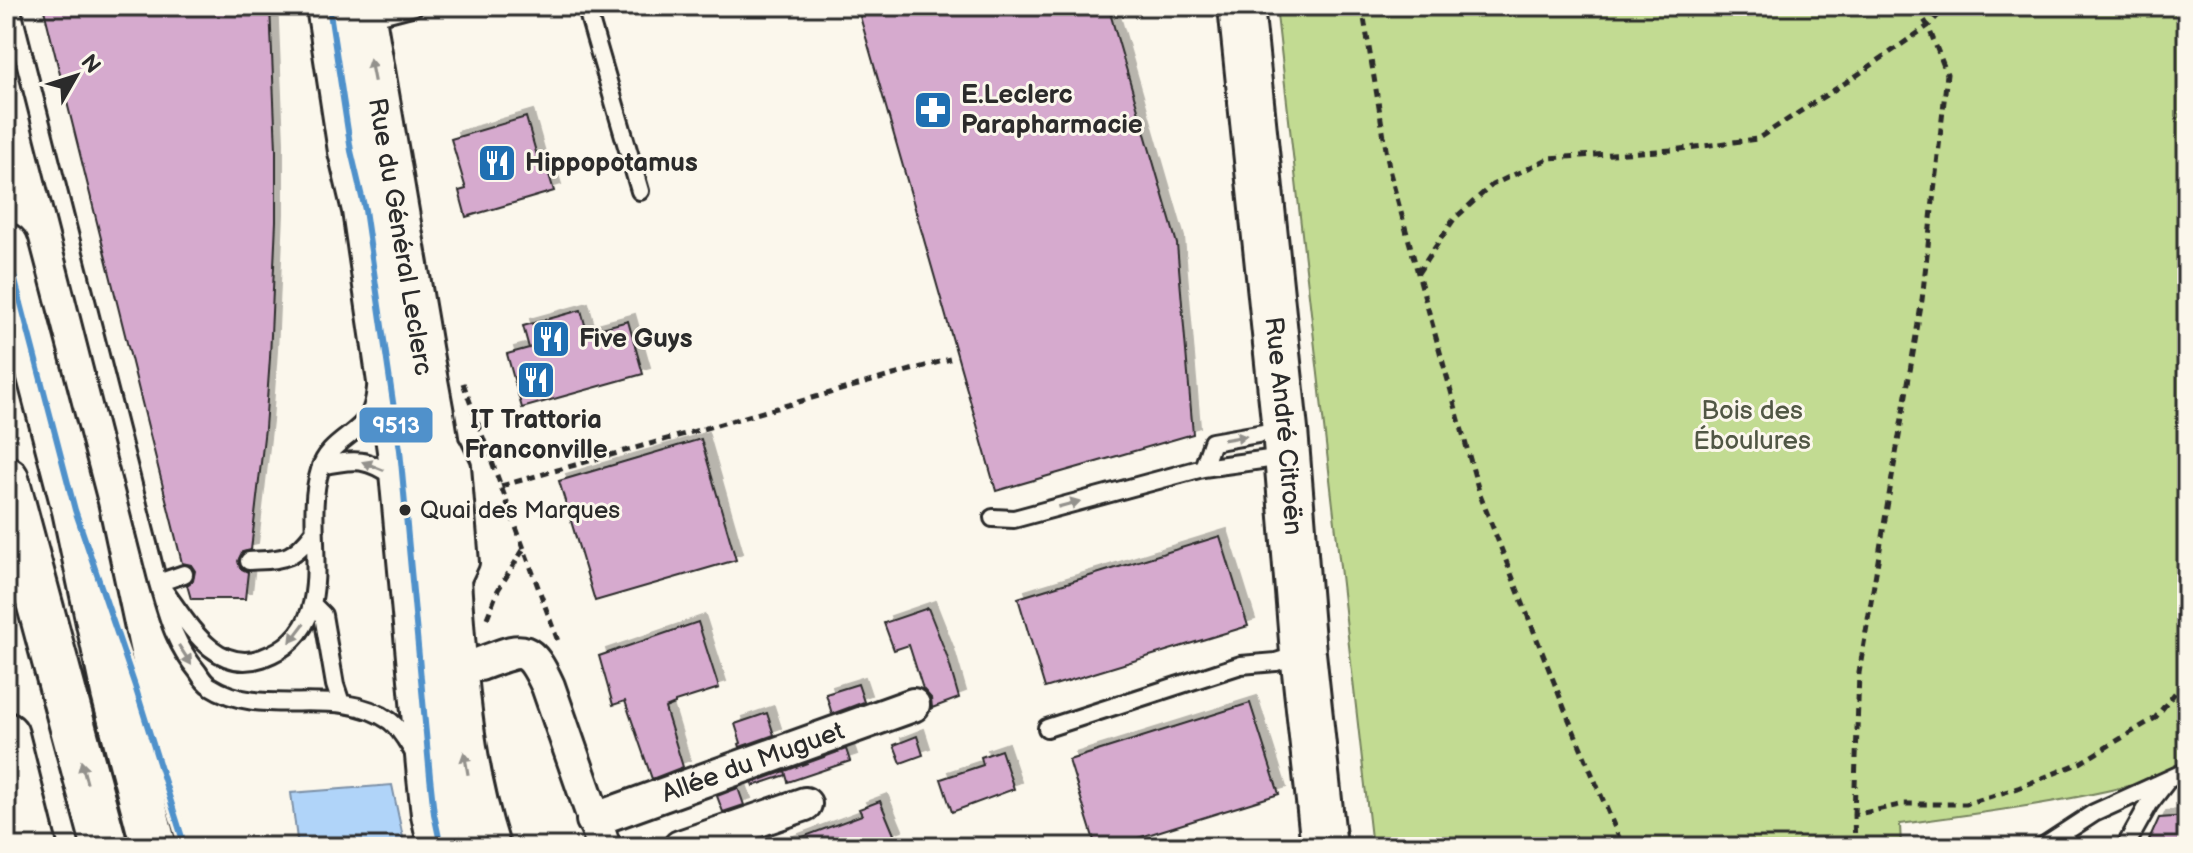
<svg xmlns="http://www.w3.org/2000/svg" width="2193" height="853" font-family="'Balsamiq Sans',sans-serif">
<defs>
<filter id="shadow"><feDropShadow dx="7" dy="-7" stdDeviation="0" flood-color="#0004"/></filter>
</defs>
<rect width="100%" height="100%" fill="#fbf7ec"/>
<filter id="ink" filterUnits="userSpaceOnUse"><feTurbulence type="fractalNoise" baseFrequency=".0125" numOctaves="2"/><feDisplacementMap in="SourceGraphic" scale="16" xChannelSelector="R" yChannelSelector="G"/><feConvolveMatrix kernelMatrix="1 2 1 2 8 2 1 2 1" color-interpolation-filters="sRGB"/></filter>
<g filter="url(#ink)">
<!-- green -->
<path fill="#c2db92" stroke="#76835e" stroke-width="2" d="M 1276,6 L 2187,6 L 2187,770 C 2093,799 1997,811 1900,824 L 1901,847 L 1372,847 Z"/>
<!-- water -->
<path fill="#b0d4f9" stroke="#7b90a7" stroke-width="2" d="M 392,785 L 405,847 L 298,847 L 291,793 Z"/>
<!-- building -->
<path fill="#d6aace" stroke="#2b2b2b" stroke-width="2" filter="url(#shadow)" d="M 43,6 L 270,6 L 276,149 L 276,221 L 270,358 L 265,428 L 251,550 L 242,552 L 238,561 L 240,568 L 248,572 L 245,599 L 191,599 L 187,585 L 193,581 L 195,571 L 191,565 L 182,563 Z
M 857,6 L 1108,6 L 1177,244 L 1193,434 L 996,491 Z
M 526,117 L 540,166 L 546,165 L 554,191 L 466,217 L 459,191 L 466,189 L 451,139 Z
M 581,310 L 587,332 L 628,321 L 643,374 L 522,408 L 507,354 L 529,348 L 523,326 Z
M 701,439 L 736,560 L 595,601 L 559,481 Z
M 1220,536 L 1248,626 L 1045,688 L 1018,598 Z
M 928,608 L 947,656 L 959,698 L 932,708 L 931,698 L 923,689 L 909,645 L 894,650 L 884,623 Z
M 698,622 L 719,688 L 675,702 L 675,704 L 665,708 L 683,767 L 652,779 L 625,701 L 613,705 L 599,656 Z
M 858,684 L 864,702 L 832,714 L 826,694 Z
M 1250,703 L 1279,794 L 1109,847 L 1096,847 L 1069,760 Z
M 767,713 L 774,735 L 740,747 L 739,744 L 741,743 L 735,724 Z
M 917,736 L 923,755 L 901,763 L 894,745 Z
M 846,749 L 850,761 L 788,782 L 786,775 L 753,786 L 752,783 L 785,771 L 786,774 L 785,771 Z
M 1001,750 L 1014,789 L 952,812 L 941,779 L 983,765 L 981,757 Z
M 738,788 L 744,805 L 723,812 L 717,796 Z
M 880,801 L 895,837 L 869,847 L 782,847 L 781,845 L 862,815 L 859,809 Z
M 2187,816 L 2187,847 L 2146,847 L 2159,818 Z"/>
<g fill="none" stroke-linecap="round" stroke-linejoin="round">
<!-- service casing -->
<g stroke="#2b2b2b" stroke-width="22">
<path id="service" d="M 11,6 L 158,583 C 168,617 174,643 198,672 C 201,677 205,683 210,686 C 264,721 336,683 390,721 C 402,730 408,744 416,756
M 586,6 L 640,191
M 365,19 L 415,6
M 452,446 L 462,466 L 470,563 L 461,582
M 321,466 C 355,458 368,458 397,479
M 1203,468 L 1212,442 L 1281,430
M 993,518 L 1014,519 L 1203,468 L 1284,457
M 249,561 C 284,559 292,561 314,532
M 158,583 L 184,574
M 165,592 C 188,623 215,674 262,658 C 347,628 300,534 320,470 C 327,444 354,437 368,417 C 374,408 375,397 376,388
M 314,606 L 323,615 L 335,685 L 341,703
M 1047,728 L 1241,665 L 1276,662 L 1302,654
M 2042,847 L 2094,813 L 2187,771
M 2125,847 L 2149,804 L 2166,782"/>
</g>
<!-- minor casing -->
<g stroke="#2b2b2b" stroke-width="38">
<g id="minor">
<path d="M 480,664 C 522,649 527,641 548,686 L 604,847"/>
<path id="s1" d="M 593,820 L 913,705"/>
<path d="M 680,847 L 805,804"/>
</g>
</g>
<!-- secondary casing -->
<g stroke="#2b2b2b" stroke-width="50">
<g id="secondary">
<path d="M 329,6 L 351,151 L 365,210 L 400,450 L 430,777 L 434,814 L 441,847"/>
<path id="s2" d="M 361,6 C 379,114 398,222 416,330 C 423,376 434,421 439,468 C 453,594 448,725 487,847"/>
<path id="s3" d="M 1241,6 L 1285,430 L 1303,653 L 1324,847"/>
</g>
</g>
<!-- motorway casing -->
<g stroke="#2b2b2b" stroke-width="50">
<path id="motorway" d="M 6,246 L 75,510 L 114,693 L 154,847
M 6,479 L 105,847
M 6,735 L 34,847"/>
</g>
<!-- path -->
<path stroke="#2b2b2b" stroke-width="5" stroke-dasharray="8 6" stroke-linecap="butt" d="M 1362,6 L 1390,173 L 1480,495 L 1567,715 L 1623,847
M 1418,273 L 1454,219 L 1492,185 L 1550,158 L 1672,150 L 1757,139 L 1853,78 L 1928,26 L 1947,6
M 463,383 L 559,644
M 501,486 L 950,359
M 487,618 L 498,590 L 523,550
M 1854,815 L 1859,673 L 1922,300 L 1947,74 L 1928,26 L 1915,6
M 1855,847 L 1854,815 L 1904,804 L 1966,804 L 2018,788 L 2080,763 L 2155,718 L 2187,678"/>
<!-- service -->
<use href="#service" stroke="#fbf7ec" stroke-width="16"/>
<!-- minor -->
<use href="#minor" stroke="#fbf7ec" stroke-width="32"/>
<!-- secondary -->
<use href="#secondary" stroke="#fbf7ec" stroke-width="44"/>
<!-- motorway -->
<use href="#motorway" stroke="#fbf7ec" stroke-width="44"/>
<!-- bus-1 casing -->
<g stroke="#fbf7ec" stroke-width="12">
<path id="bus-1" d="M 329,6 L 351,151 L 365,210 L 400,450 L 430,777 L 434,814 L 441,847
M 6,246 L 75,510 L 135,686 L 185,847"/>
</g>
<!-- bus-1 -->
<use href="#bus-1" stroke="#5091cb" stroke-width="6"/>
</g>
<!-- one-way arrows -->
<defs><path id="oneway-solid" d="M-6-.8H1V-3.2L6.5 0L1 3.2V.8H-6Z" transform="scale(2)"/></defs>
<g fill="#93918c">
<use href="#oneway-solid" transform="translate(372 70) rotate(-101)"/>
<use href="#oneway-solid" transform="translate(1235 438) rotate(-9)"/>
<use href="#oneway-solid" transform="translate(373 466) rotate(-158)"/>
<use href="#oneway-solid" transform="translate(1069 504) rotate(-15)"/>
<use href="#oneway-solid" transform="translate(297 633) rotate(127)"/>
<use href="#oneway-solid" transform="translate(185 655) rotate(57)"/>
<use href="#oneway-solid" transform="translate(466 763) rotate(-100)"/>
<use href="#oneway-solid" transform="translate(84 772) rotate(-105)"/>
</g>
</g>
<!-- icons -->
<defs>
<g id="pharmacy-square" transform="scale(2)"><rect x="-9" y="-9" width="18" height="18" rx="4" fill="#1f6fb2" stroke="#fbf7ec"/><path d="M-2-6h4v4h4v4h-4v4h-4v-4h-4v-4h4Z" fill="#fff"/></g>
<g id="restaurant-square" transform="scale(2)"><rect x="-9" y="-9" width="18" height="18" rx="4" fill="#1f6fb2" stroke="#fbf7ec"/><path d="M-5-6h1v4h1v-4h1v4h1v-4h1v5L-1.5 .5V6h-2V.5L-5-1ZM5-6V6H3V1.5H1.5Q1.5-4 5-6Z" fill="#fff"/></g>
</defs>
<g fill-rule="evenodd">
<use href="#pharmacy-square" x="933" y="110"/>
<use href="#restaurant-square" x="497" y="163"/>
<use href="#restaurant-square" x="551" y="339"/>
<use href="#restaurant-square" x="536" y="380"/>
</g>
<!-- markers -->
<circle fill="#2b2b2b" stroke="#fbf7ec" stroke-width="3" cx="405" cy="510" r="7"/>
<g text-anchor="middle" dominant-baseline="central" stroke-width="6" stroke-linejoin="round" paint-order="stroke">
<!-- bus labels -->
<g font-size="24" fill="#2b2b2b" stroke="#fbf7ec" text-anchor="start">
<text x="420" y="510">Quai des Marques</text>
</g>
<!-- poi labels -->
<g font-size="26" font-weight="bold" fill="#2b2b2b" stroke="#fbf7ec" text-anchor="start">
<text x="961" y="95">E.Leclerc<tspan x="961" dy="30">Parapharmacie</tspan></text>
<text x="525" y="163">Hippopotamus</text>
<text x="579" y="339">Five Guys</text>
<text x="536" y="420" text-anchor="middle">IT Trattoria<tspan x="536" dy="30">Franconville</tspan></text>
</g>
<!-- street labels -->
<g font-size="26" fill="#2b2b2b" stroke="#fbf7ec">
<text stroke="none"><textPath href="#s2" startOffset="234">Rue du Général Leclerc</textPath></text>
<text stroke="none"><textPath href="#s3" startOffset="422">Rue André Citroën</textPath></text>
<text stroke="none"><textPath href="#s1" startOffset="170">Allée du Muguet</textPath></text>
</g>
<!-- park labels -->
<g font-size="26" fill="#515745" stroke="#fbf7ec">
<text x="1752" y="411">Bois des<tspan x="1752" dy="30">Éboulures</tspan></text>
</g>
</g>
<rect stroke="#fbf7ec" stroke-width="3" x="358" y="406" width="76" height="38" rx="8" fill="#5091cb"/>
<g font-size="22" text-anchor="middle" font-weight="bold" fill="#fff">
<text x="396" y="433">9513</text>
</g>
<!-- margin -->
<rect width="2193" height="853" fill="none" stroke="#fbf7ec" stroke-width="32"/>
<rect x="16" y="16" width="2161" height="821" fill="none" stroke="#2b2b2b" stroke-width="3" filter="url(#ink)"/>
<!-- north arrow -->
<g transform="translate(76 76) rotate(51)" stroke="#fbf7ec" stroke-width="6" paint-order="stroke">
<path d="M0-6L14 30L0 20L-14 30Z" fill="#2b2b2b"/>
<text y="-12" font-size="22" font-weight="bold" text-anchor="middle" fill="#2b2b2b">N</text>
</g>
</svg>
